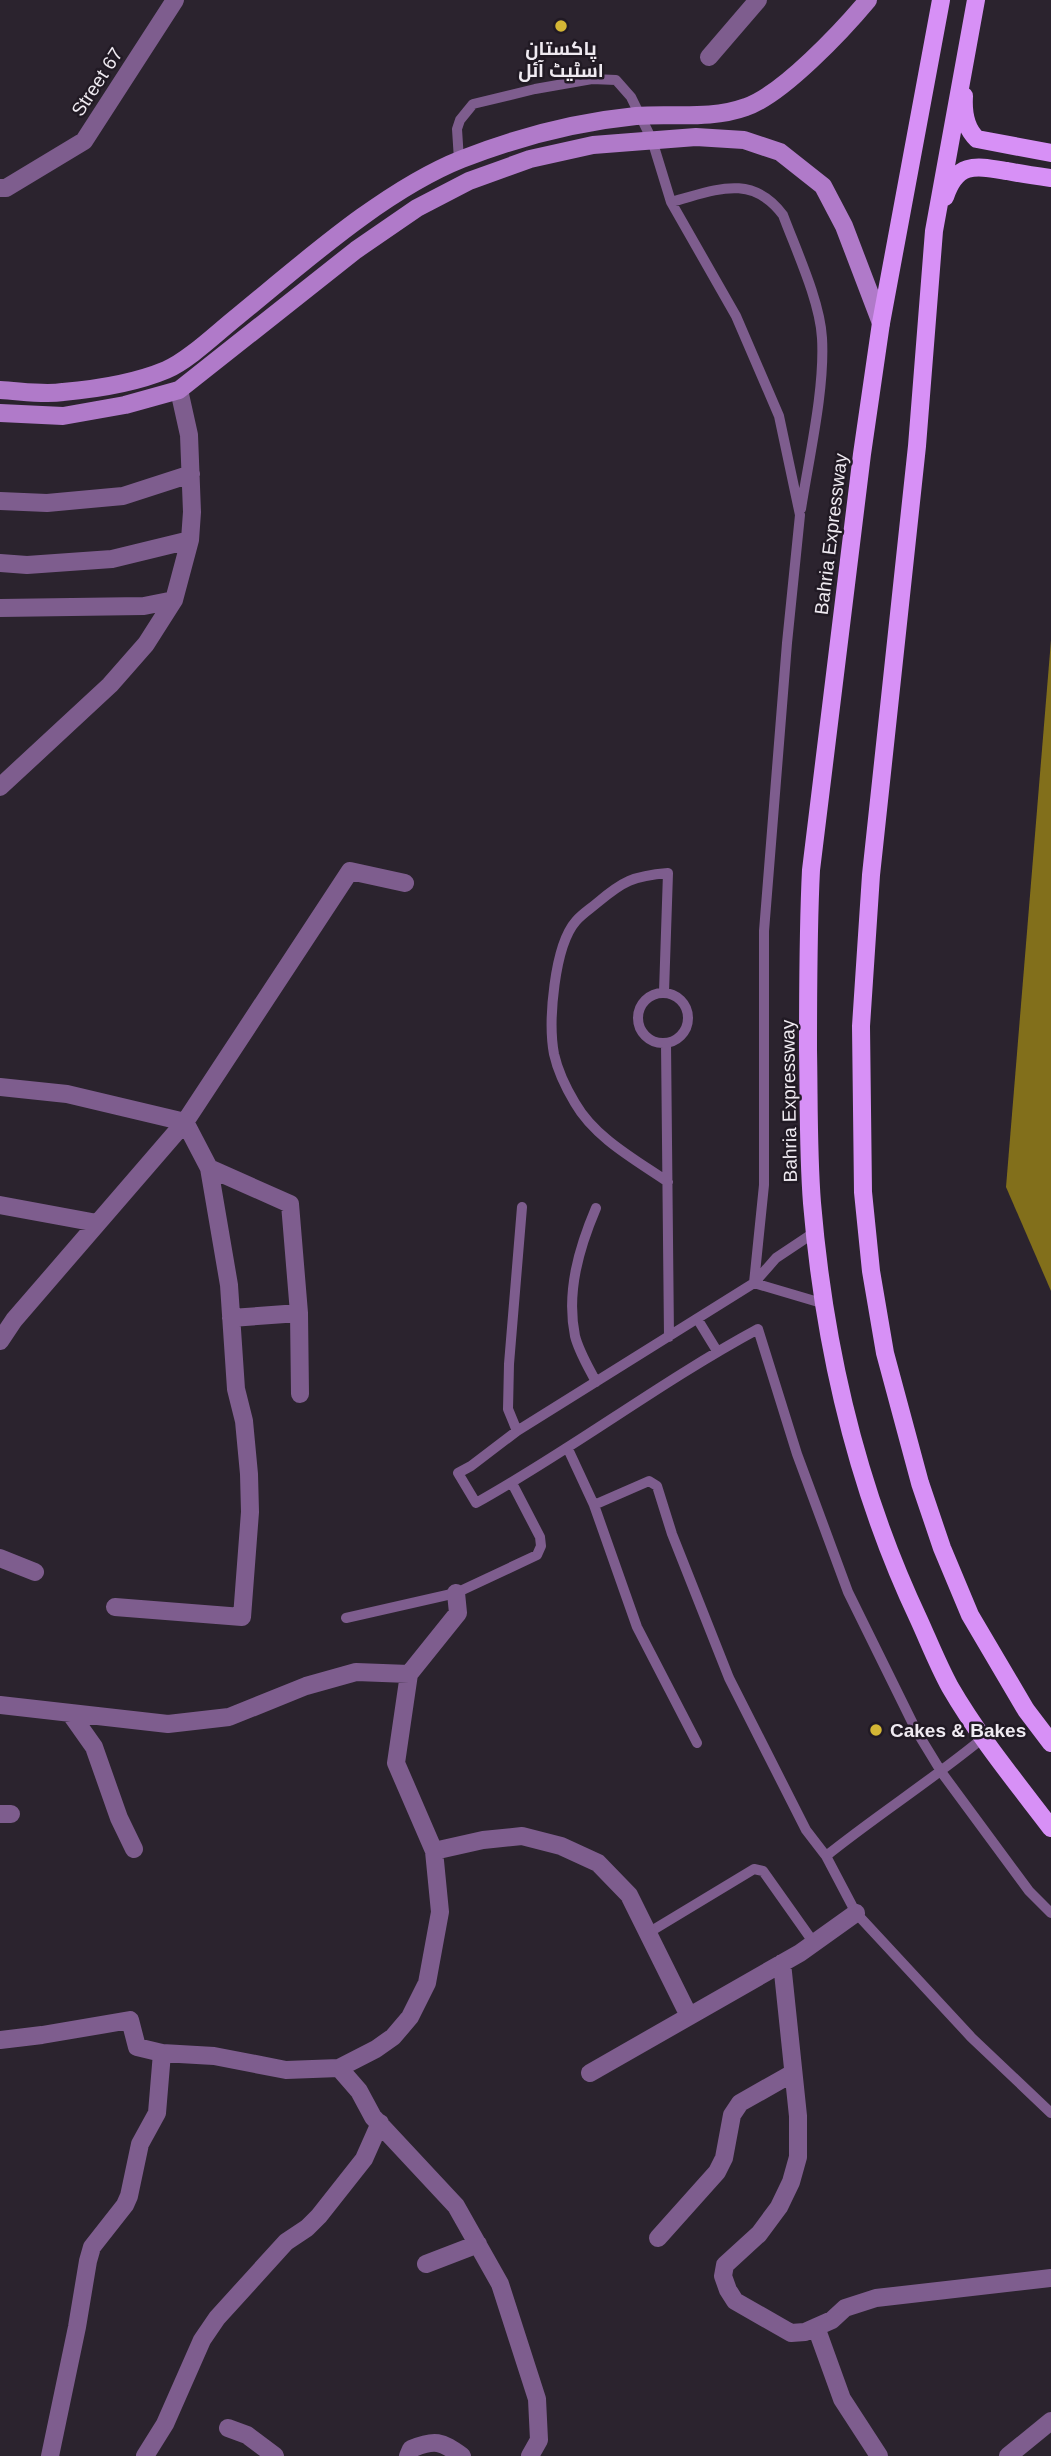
<svg xmlns="http://www.w3.org/2000/svg" width="1051" height="2456" font-family="Helvetica,Cairo,sans-serif">
<rect width="100%" height="100%" fill="#2b232e"/>
<!-- water -->
<path fill="#826f1b" d="M 1051,640 L 1051,1291 L 1006,1187 Z"/>
<g fill="none" stroke-linecap="round" stroke-linejoin="round">
<!-- service -->
<path stroke="#7e5d8e" stroke-width="10" d="M 459,160 L 457,129 L 460,120 L 473,104 L 535,89 L 592,79 L 616,80 L 631,97 L 652,140 L 671,202 L 736,316 L 779,416 L 800,515 L 787,643 L 764,931 L 764,1185 L 754,1283
M 671,202 C 714,191 751,172 783,215 C 796,250 820,301 822,338 C 825,389 809,457 801,509
M 664,992 L 668,873 C 633,876 623,881 597,903 C 590,909 582,914 576,921 C 554,946 548,1022 554,1054 C 558,1072 566,1088 575,1103 C 595,1138 636,1160 668,1182
M638 1018a25 25 0 1 1 50 0a25 25 0 1 1-50 0Z
M 666,1043 L 669,1337
M 755,1282 L 776,1258 L 815,1232
M 825,1304 L 754,1283 L 517,1431 L 471,1466 L 458,1473 L 476,1503 C 573,1449 660,1382 758,1329 L 797,1454 L 848,1592 L 917,1732 L 942,1773 L 1029,1891 L 1051,1913
M 698,1320 L 717,1351
M 596,1382 C 589,1368 579,1352 575,1336 C 566,1292 579,1248 596,1208
M 517,1431 L 508,1409 L 509,1364 L 522,1207
M 568,1449 L 594,1505 L 637,1627 L 697,1743
M 594,1505 L 649,1481 L 657,1486 L 672,1534 L 729,1678 L 806,1830 L 826,1856 L 856,1913 L 971,2037 L 1051,2113
M 346,1618 L 456,1593 L 537,1555 L 541,1546 L 540,1537 L 512,1483
M 826,1856 C 877,1815 932,1780 983,1738
M 648,1933 L 754,1869 L 763,1871 L 814,1943"/>
<!-- minor -->
<path stroke="#7e5d8e" stroke-width="18" d="M 709,57 L 758,0
M 0,188 L 6,188 L 84,141 L 175,0
M 0,501 L 47,503 L 123,496 L 191,474
M 0,563 L 27,565 L 112,559 L 190,540
M 0,608 L 144,606 L 174,600
M 0,787 L 110,685 L 146,644 L 174,600 L 190,540 L 192,512 L 189,435 L 179,390
M 0,1087 L 67,1094 L 185,1122 L 209,1168 L 229,1285 L 236,1389 L 244,1421 L 249,1474 L 250,1512 L 242,1617 L 115,1607
M 209,1168 L 290,1204 L 299,1313 L 300,1394
M 0,1205 L 97,1223
M 231,1318 L 299,1313
M 0,1341 L 14,1320 L 185,1122 L 350,871 L 405,883
M 0,1558 L 35,1572
M 0,1705 L 168,1724 L 229,1717 L 306,1686 L 356,1672 L 409,1674 L 458,1613 L 456,1593
M 70,1713 L 94,1747 L 119,1818 L 134,1849
M 0,1814 L 11,1814
M 434,1851 L 483,1840 L 522,1836 L 561,1846 L 598,1863 L 629,1895 L 689,2016
M 782,1963 L 798,2116 L 798,2157 L 791,2182 L 779,2207 L 759,2234 L 725,2265 L 723,2276 L 728,2290 L 735,2301 L 791,2333 L 805,2332 L 832,2320 L 845,2308 L 876,2298 L 1051,2278
M 0,2040 L 42,2035 L 130,2020 L 137,2047 L 162,2053 L 157,2113 L 140,2144 L 129,2196 L 125,2205 L 92,2247 L 88,2261 L 77,2327 L 50,2456
M 162,2053 L 214,2056 L 286,2070 L 339,2068 L 376,2049 L 393,2037 L 410,2017 L 427,1983 L 440,1912 L 434,1851 L 396,1763 L 409,1674
M 339,2068 L 359,2091 L 373,2117 L 456,2206 L 500,2284 L 537,2399 L 539,2440 L 530,2456
M 590,2073 L 800,1953 L 856,1913
M 658,2238 L 717,2172 L 724,2158 L 732,2115 L 740,2103 L 793,2073
M 426,2264 L 478,2244
M 816,2327 L 842,2399 L 879,2456
M 228,2428 L 247,2435 L 275,2456
M 145,2456 L 165,2424 L 202,2340 L 217,2318 L 286,2242 L 307,2228 L 319,2216 L 364,2159 L 380,2123
M 408,2456 L 411,2449 C 435,2439 441,2441 462,2456
M 1008,2456 L 1051,2421"/>
<!-- secondary -->
<path stroke="#b07ac9" stroke-width="18" d="M 0,390 C 21,391 43,395 63,392 C 97,389 135,383 166,370 C 188,361 219,331 238,316 C 303,263 384,190 462,159 C 518,137 576,122 636,116 C 672,113 710,120 746,107 C 782,95 843,30 868,0
M 0,413 L 63,416 L 125,405 L 179,390 L 356,250 L 417,208 L 469,181 L 530,159 L 593,145 L 696,137 L 744,140 L 780,152 L 823,186 L 844,226 L 881,323"/>
<!-- primary -->
<path stroke="#d790f6" stroke-width="18" d="M 941,0 L 881,323 L 862,454 L 811,870 C 808,930 808,990 808,1050 C 809,1101 808,1152 812,1203 C 824,1346 857,1489 919,1620 C 929,1642 938,1665 950,1687 C 979,1737 1016,1782 1051,1828
M 976,0 L 934,231 L 917,446 L 871,875 L 861,1026 L 863,1192 L 871,1271 L 885,1353 L 920,1483 L 942,1548 L 970,1615 L 1026,1710 L 1051,1743
M 964,96 C 963,112 965,128 977,139 L 1051,153
M 945,197 C 957,161 976,166 1007,171 C 1022,174 1036,176 1051,178"/>
</g>
<!-- markers -->
<g fill="#d4b635" stroke="#211a24" stroke-width="2.5">
<circle cx="561" cy="26" r="7"/>
<circle cx="876" cy="1730" r="7"/>
</g>
<g text-anchor="middle" dominant-baseline="central" stroke-width="5" stroke-linejoin="round" paint-order="stroke">
<!-- poi labels -->
<g font-size="19" font-weight="bold" fill="#efeaf1" stroke="#211a24">
<text x="561" y="48">پاکستان<tspan x="561" dy="22">اسٹیٹ آئل</tspan></text>
<text x="890" y="1730" text-anchor="start">Cakes &amp; Bakes</text>
</g>
<!-- street labels -->
<g font-size="19" fill="#efeaf1" stroke="#211a24">
<text transform="translate(97 82) rotate(-57)">Street 67</text>
<text transform="translate(831 534) rotate(-83)">Bahria Expressway</text>
<text transform="translate(789 1101) rotate(-91)">Bahria Expressway</text>
</g>
</g>
</svg>
